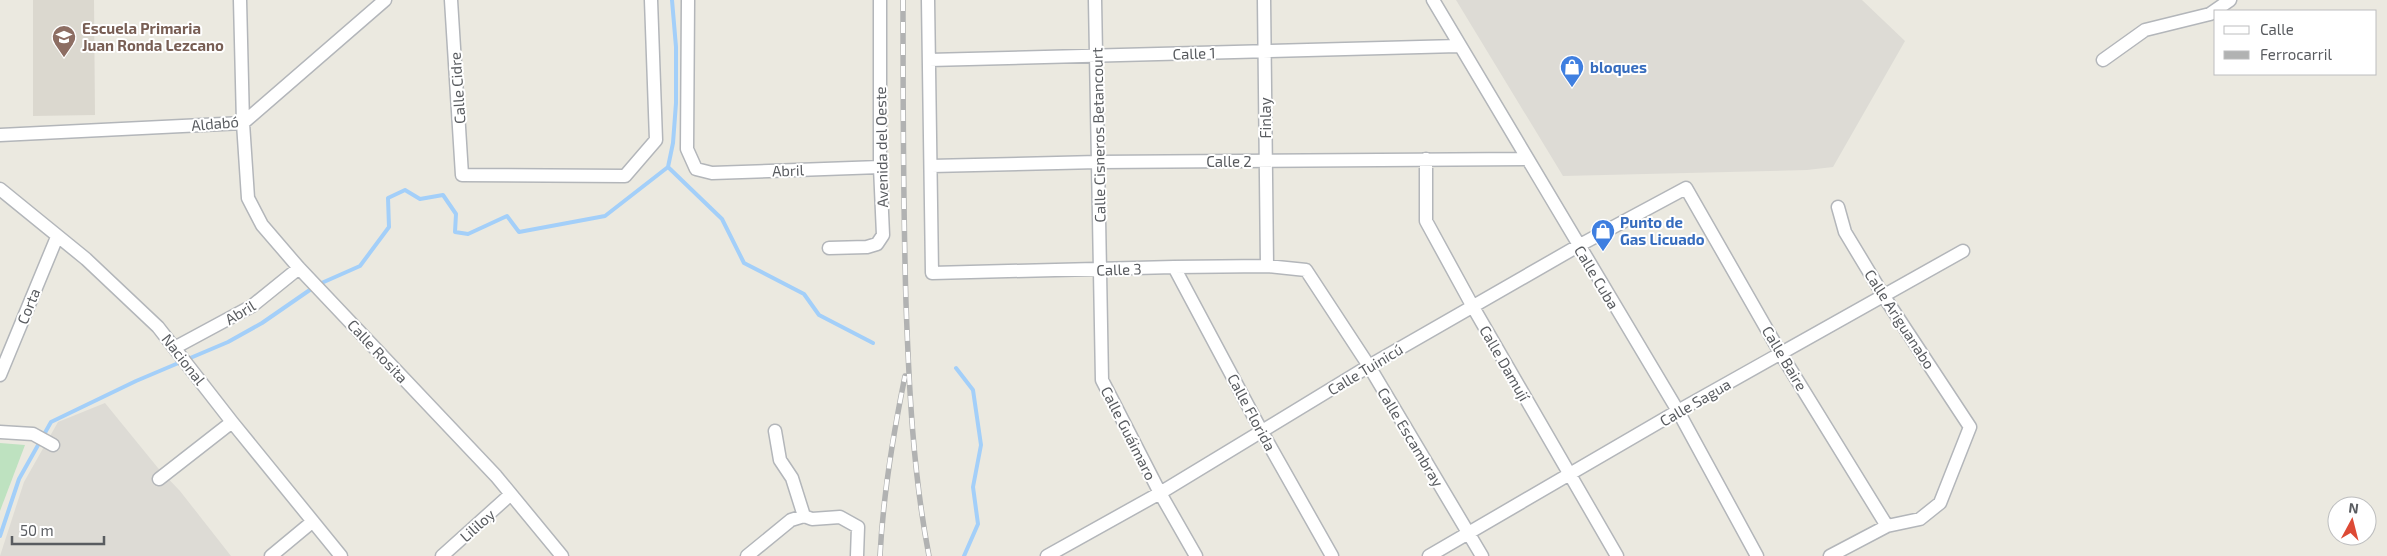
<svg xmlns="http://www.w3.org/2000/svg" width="2387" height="556" font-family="'Exo 2',sans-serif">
<rect width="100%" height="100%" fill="#ebe9e0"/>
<!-- industrial -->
<path fill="#dddbd5" d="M 1456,0 L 1862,0 L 1905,41 L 1833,167 L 1807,170 L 1563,176 Z
M 105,403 L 158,468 L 180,491 L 231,556 L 0,556 L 24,482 L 58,422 Z"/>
<!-- education -->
<path fill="#dbd8cf" d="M 33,0 L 94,0 L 95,115 L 33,116 Z"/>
<!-- green -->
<path fill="#bee2c0" d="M 0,443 L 25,445 L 0,511 Z"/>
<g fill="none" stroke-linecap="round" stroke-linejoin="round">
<!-- stream -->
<path stroke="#a3cff9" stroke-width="4" d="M 668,167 L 722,219 L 744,263 L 804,294 L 819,315 L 873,343
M 956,368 L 973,390 L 981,445 L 973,487 L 978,524 L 964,556
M 0,536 L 19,479 L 51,422 L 136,381 L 228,342 L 262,323 L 317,285 L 360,266 L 389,227 L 388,198 L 405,190 L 420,199 L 443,195 L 456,214 L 455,232 L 468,234 L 507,216 L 519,232 L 605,216 L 668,167 L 673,143 L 676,103 L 676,47 L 672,0"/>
<!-- minor casing -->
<g stroke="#b3b6ba" stroke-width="15">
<path id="minor" d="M 240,0 L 243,123 L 248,198 L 262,225 L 299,268 L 496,476 L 562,556
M 451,0 L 462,175 L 625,176 L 656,140 L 651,0
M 688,0 L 687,149 L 696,169 L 712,173 L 880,167
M 928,0 L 932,273 L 1174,267 L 1267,266 L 1306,270 L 1369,366 L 1482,556
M 1095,0 L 1102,380 L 1160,493 L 1196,556
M 1264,0 L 1267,266
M 1433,0 L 1678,411 L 1757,556
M 929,60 L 1458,46
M 2103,60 L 2145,30 L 2210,14 L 2230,0
M 0,135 L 243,123 L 385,0
M 1426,159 L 1426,221 L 1473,307 L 1617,556
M 931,166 L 1098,162 L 1527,159
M 0,189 L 86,259 L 158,327 L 232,422 L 341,556
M 829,248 L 867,247 L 877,244 L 883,235 L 880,167 L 880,0
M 1174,267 L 1262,432 L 1332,556
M 176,347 L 252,306 L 299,268
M 0,375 L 57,237
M 775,431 L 780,460 L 792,478 L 804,516
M 0,432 L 33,434 L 53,445
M 159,479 L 232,422
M 271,556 L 312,522
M 442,556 L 511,494
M 747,556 L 791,520 L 804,516 L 812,519 L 840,517 L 858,527 L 857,556
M 1047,556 L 1160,493 L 1369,366 L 1578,246 L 1686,188 L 1781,354 L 1887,526
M 1429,556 L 1678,411 L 1963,251
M 1830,556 L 1887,526 L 1920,519 L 1940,503 L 1970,427 L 1883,295 L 1845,232 L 1838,207"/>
</g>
<!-- minor -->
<use href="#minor" stroke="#fff" stroke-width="12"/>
<!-- rail casing -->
<g stroke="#b1b2b2" stroke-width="5.5">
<path id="rail" d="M 903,0 C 903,101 903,202 906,303 C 909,388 913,473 929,556
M 880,556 C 883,495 893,435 905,376"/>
</g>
<!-- rail -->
<use href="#rail" stroke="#fff" stroke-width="4" stroke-dasharray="11" stroke-linecap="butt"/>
</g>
<!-- icons -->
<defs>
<g id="school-pin" transform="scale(1.25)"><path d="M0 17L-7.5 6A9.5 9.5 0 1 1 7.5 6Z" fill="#8d6e63" stroke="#fff"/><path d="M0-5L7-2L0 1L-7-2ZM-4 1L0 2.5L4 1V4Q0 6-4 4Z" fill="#fff"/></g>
<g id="shop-pin" transform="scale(1.25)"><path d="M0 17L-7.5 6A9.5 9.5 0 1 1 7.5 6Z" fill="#3f7fe0" stroke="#fff"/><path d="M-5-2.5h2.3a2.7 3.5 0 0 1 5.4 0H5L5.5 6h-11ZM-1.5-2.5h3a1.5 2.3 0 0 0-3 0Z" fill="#fff"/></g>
</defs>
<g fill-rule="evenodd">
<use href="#school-pin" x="64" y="37"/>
<use href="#shop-pin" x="1572" y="67"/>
<use href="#shop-pin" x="1603" y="231"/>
</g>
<g text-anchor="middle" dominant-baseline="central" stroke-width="4" stroke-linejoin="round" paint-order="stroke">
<!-- education labels -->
<g font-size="15" font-weight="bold" fill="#785e54" stroke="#fff" text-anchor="start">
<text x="82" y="28">Escuela Primaria<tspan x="82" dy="17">Juan Ronda Lezcano</tspan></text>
</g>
<!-- street labels -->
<g font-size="15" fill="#595c60" stroke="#fff">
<text transform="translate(1194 53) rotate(-2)">Calle 1</text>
<text transform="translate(457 88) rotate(-94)">Calle Cidre</text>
<text transform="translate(1265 118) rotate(-90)">Finlay</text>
<text transform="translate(215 123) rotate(-5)">Aldabó</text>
<text transform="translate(1098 135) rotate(-91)">Calle Cisneros Betancourt</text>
<text transform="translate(881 147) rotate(-91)">Avenida del Oeste</text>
<text x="1229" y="161">Calle 2</text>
<text transform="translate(788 170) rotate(-2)">Abril</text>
<text transform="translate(1119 269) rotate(-2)">Calle 3</text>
<text transform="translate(1597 277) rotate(59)">Calle Cuba</text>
<text transform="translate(28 306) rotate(-68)">Corta</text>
<text transform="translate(240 312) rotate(-31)">Abril</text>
<text transform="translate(1900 319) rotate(57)">Calle Ariguanabo</text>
<text transform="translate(378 351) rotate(47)">Calle Rosita</text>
<text transform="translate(1785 358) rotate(59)">Calle Baire</text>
<text transform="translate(184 359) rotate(52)">Nacional</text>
<text transform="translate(1505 363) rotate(60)">Calle Damují</text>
<text transform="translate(1365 369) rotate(-31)">Calle Tuinicú</text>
<text transform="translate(1695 402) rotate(-30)">Calle Sagua</text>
<text transform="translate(1252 412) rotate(62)">Calle Florida</text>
<text transform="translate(1129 433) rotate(63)">Calle Guáimaro</text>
<text transform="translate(1411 437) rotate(59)">Calle Escambray</text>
<text transform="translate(477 525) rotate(-42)">Lililoy</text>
</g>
<!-- shop labels -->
<g font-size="15" font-weight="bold" fill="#366cbe" stroke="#fff" text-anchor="start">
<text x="1590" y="67">bloques</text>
<text x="1620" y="222">Punto de<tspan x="1620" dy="17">Gas Licuado</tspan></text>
</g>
</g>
<!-- legend -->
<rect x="2214" y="10" width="162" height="65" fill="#ffffff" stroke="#bdbebf"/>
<rect x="2224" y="26" width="25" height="8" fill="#ffffff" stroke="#bdbebf"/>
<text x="2260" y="35" font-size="15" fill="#595c60">Calle</text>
<rect x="2224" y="51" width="25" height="8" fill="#b1b2b2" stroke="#bdbebf"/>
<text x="2260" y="60" font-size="15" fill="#595c60">Ferrocarril</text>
<!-- north arrow -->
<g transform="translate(2352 521) rotate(7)"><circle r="24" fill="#ffffff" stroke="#bdbebf"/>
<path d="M0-4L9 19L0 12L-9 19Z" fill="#dd4a35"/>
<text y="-8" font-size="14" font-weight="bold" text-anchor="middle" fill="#595c60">N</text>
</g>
<!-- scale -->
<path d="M12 536v8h92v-8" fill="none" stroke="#595c60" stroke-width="2.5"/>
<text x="20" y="536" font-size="15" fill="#595c60" stroke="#ffffff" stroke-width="4" paint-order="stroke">50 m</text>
</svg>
